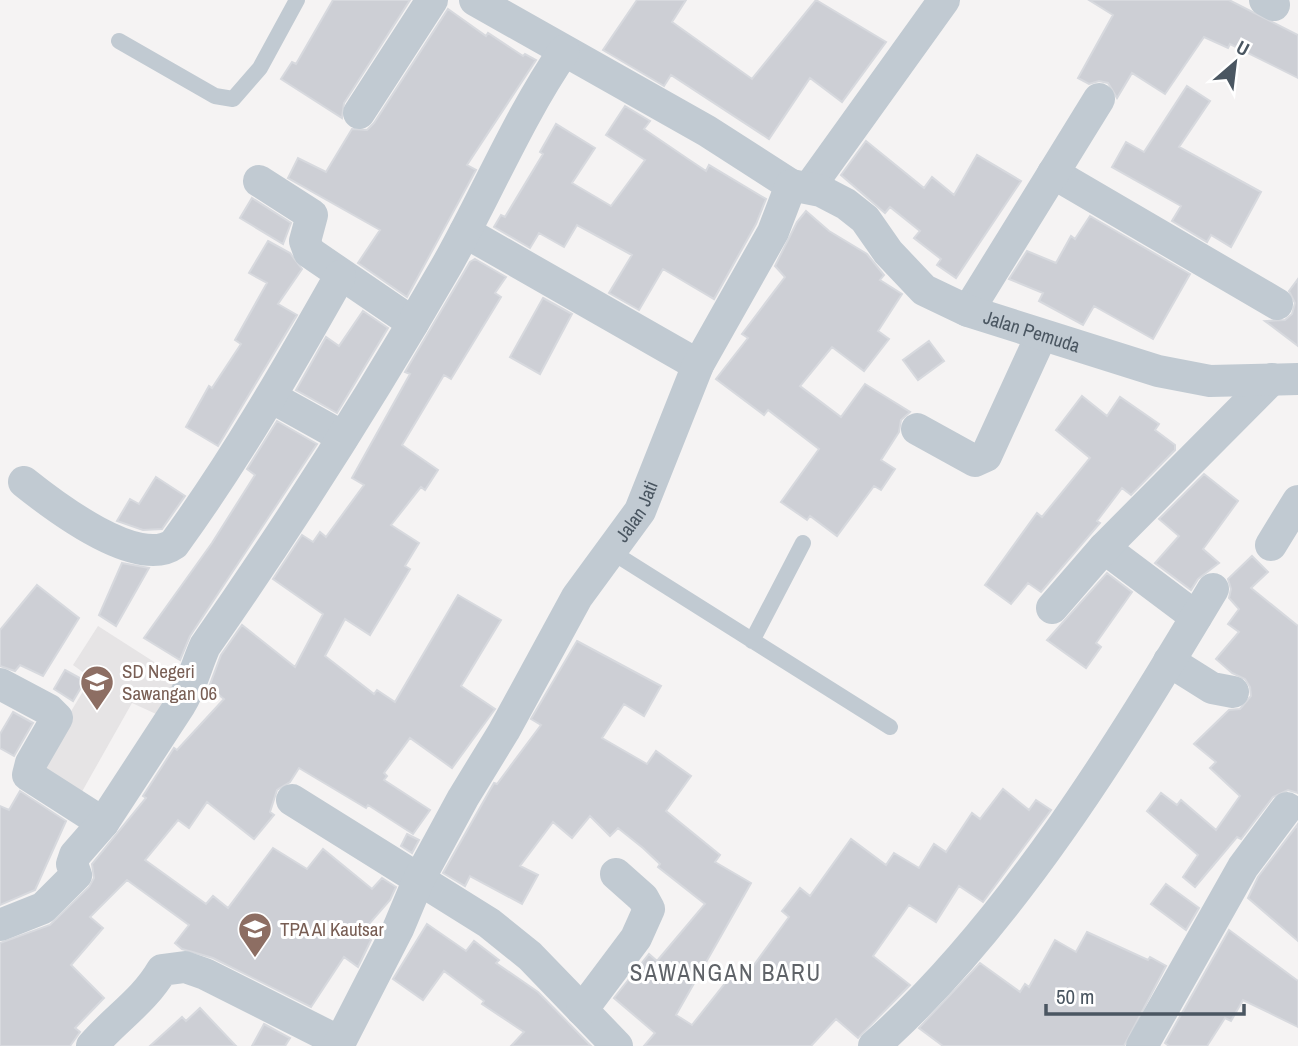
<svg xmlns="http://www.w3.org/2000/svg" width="1298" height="1046" font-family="'Archivo Narrow',sans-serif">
<rect width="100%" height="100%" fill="#f5f3f3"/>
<!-- education -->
<path fill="#e6e4e5" d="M 98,626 L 190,685 L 167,719 L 132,703 L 75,804 L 31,778 L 91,678 L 73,665 Z"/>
<!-- building -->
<path fill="#cdcfd5" stroke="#d7d9de" stroke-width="2" d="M 333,0 L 410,0 L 344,103 L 342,118 L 281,79 L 292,62 L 296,64 Z
M 637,0 L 686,0 L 672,22 L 752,79 L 816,0 L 886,42 L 842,102 L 810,78 L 769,139 L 671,75 L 664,86 L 603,50 Z
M 1089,0 L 1229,0 L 1298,35 L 1298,78 L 1230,44 L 1228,48 L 1204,37 L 1165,94 L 1132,73 L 1117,98 L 1108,83 L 1099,81 L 1089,84 L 1078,78 L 1113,15 Z
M 448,9 L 486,36 L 488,33 L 523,56 L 525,54 L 536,60 L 467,165 L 476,170 L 407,297 L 358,263 L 380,230 L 288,178 L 298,158 L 326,172 L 352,129 L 367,130 L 374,123 Z
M 1187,86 L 1210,101 L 1179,147 L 1261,192 L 1231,247 L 1211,235 L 1207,242 L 1172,221 L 1181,206 L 1112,167 L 1126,142 L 1144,152 Z
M 625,106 L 650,121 L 644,129 L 688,159 L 706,171 L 709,165 L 766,199 L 756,224 L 714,299 L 663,269 L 639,310 L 609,293 L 632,255 L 577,225 L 564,247 L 539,233 L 530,248 L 494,227 L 501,215 L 505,217 L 543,154 L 540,152 L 556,124 L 595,148 L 572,183 L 611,206 L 645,160 L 606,135 Z
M 866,141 L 924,188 L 932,177 L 954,195 L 977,155 L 1021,181 L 956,278 L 937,265 L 941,259 L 914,238 L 920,231 L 890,207 L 885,213 L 841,175 Z
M 252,198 L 291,223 L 283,244 L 240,218 Z
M 806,211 L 829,231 L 867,254 L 884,275 L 880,280 L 902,294 L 878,331 L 889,339 L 864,371 L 832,347 L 800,386 L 841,417 L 865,384 L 910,412 L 901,420 L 899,432 L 881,460 L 895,469 L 881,490 L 874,486 L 837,536 L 810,516 L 807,520 L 781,502 L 819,449 L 768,410 L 764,415 L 716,379 L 748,338 L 742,334 L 785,277 L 775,266 L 797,222 Z
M 1090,216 L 1190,274 L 1153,339 L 1094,306 L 1083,325 L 1039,301 L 1043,293 L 1009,279 L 1027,251 L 1056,263 L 1071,236 L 1075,239 Z
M 268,241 L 290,253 L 302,269 L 278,304 L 297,315 L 218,446 L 186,427 L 209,386 L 212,388 L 241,344 L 235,340 L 267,283 L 249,273 Z
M 475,259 L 506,277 L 495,293 L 501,297 L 451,379 L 444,375 L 402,445 L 438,470 L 425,490 L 421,487 L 391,525 L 419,543 L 405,566 L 410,569 L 370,635 L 345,619 L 325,656 L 374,694 L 377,690 L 395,702 L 458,595 L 501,620 L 461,686 L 495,709 L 452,768 L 410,738 L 384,773 L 387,776 L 384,780 L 430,810 L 413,834 L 368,805 L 366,808 L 299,768 L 290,782 L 277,790 L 270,812 L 274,815 L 254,839 L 207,802 L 189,828 L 178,820 L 145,860 L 206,904 L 213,896 L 228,908 L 273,848 L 307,869 L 323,849 L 372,889 L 382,878 L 396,887 L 390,900 L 361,933 L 371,940 L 358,967 L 344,957 L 311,1007 L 213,958 L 182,949 L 175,943 L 189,925 L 127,880 L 90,917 L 103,928 L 71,965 L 104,998 L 75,1028 L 80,1032 L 70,1046 L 0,1046 L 0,943 L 50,925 L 89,887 L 94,878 L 92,864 L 146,798 L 143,796 L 174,748 L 177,750 L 224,699 L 209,687 L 221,655 L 242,625 L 295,667 L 323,614 L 273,579 L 302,535 L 313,542 L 320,532 L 326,537 L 364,485 L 352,478 L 410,374 L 405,372 L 470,262 Z
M 1298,279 L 1298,346 L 1265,321 L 1285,320 L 1292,314 L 1295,303 L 1289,291 Z
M 543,298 L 572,314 L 540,374 L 510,357 Z
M 363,311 L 388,328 L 337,413 L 296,390 L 326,337 L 339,346 Z
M 929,341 L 944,361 L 918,380 L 903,360 Z
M 1082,396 L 1107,416 L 1120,397 L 1159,424 L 1155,430 L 1175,445 L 1175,450 L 1131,495 L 1122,488 L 1097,521 L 1100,523 L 1041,592 L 1028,583 L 1011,604 L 985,585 L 1037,513 L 1042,517 L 1090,458 L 1056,430 Z
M 277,421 L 317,444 L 190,636 L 180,660 L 144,638 L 212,543 L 255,475 L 247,469 Z
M 1204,474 L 1238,501 L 1203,549 L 1219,563 L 1198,579 L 1191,590 L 1155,563 L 1179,536 L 1159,519 Z
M 156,477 L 185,496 L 162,529 L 143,530 L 117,521 L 130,499 L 139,504 Z
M 1252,556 L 1268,572 L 1251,588 L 1298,626 L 1298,793 L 1288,790 L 1273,797 L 1241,839 L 1237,837 L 1195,887 L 1183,877 L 1198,855 L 1147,811 L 1161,793 L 1177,805 L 1181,800 L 1216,830 L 1240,796 L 1210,768 L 1216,762 L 1194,744 L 1229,710 L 1240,709 L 1251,696 L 1250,687 L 1245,679 L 1232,673 L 1216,659 L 1239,632 L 1228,624 L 1239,609 L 1229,598 L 1231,589 L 1228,579 Z
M 122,563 L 149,568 L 116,626 L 99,615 Z
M 1107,573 L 1132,592 L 1096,643 L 1101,647 L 1086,668 L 1047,640 Z
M 37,585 L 79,618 L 43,676 L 20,665 L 15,671 L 0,666 L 0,630 Z
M 577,641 L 661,686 L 644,716 L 624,704 L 602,738 L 647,764 L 656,751 L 691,776 L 666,811 L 720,855 L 715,862 L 751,883 L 676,1015 L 692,1025 L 734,972 L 743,980 L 789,917 L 782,911 L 800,888 L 810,896 L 851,839 L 886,865 L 894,853 L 919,868 L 934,844 L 946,852 L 972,813 L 980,819 L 1003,789 L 1029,810 L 1036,800 L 1051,810 L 983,902 L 959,886 L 936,922 L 909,905 L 873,956 L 910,985 L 858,1038 L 836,1019 L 811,1046 L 644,1046 L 655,1033 L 614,998 L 649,954 L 657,961 L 705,904 L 658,867 L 660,864 L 643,848 L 618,828 L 610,836 L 590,816 L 572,838 L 553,822 L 520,866 L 538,875 L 522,904 L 470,876 L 465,886 L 443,873 L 494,783 L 497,784 L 541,725 L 531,719 Z
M 65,670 L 85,681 L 73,701 L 54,689 Z
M 13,712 L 33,723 L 14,756 L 0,748 L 0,734 Z
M 20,791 L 66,821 L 35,890 L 0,905 L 0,806 L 9,810 Z
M 1298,824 L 1298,941 L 1248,898 L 1258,877 Z
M 407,834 L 419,840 L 412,853 L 401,846 Z
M 1166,884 L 1199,908 L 1186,930 L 1151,904 Z
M 427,924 L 466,951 L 474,941 L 499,960 L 496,963 L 538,992 L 591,1046 L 511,1046 L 524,1032 L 482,1004 L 484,1001 L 444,971 L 423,1000 L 393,979 Z
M 1229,930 L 1298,981 L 1298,1027 L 1243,1000 L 1231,1021 L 1225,1018 L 1207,1046 L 1169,1046 L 1165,1043 Z
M 1087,932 L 1148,960 L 1150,957 L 1166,966 L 1124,1046 L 943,1046 L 919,1028 L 980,963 L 1020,992 L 1025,984 L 1029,987 L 1055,940 L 1076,952 Z
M 200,1008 L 236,1046 L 150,1046 L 182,1017 L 186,1021 Z
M 264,1024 L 290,1038 L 285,1046 L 252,1046 Z"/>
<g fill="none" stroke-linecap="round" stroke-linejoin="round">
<!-- lane -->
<path stroke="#c1cad2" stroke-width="16" d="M 119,41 L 215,96 L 233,99 L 260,68 L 297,0
M 612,552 L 890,727
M 752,641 L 803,543"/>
<!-- street -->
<g stroke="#c1cad2" stroke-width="32">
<path d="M 475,0 L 707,131 L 791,185"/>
<path d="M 1265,0 L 1274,5"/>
<path d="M 359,113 L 432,0"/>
<path d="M 1053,173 L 1277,304"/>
<path d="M 259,181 L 312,215 L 305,241 L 309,252 L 413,323"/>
<path d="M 809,188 L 944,0"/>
<path d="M 465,232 L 698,365"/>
<path d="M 968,311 L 1099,99"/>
<path d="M 271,397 L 343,437"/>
<path d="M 917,429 L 975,461 L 986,456 L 1041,336"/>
<path d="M 24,482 C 54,506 138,570 174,544 C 236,459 288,368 340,276"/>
<path d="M 1271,545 L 1298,501"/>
<path d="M 1104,548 L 1196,617"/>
<path d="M 1052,608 L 1104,548 L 1272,379"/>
<path d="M 1169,661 L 1212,688 L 1233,692"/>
<path d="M 0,684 L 49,710 L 57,718 L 31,763 L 28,775 L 103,823"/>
<path d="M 292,800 L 489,923 L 530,956 L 617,1046"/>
<path d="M 0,925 L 43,908 L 76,875 L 72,864 L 75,855 L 103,823 L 180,705 C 192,686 196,666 205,646 C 291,523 372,395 447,265 C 487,194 518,118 564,51"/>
<path d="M 582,1010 L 636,938 L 649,909 L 643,898 L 616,874"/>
<path d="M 92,1046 C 116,1018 144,1001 162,970 L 185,967 L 205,974 L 340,1042"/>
<path id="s1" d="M 338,1046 L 398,929 L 419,879 L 463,798 L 504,731 L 577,597 L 640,511 L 698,365 L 773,232 L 791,185 L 821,191 L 846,204 L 865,219 L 888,252 L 924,290 L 968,311 L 1158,371 L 1210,381 L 1298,379"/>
<path d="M 874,1046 C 1011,924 1119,746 1213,589"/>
<path d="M 1142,1046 L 1243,867 L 1287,808"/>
</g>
</g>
<!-- icons -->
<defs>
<g id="school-pin" transform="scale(1.75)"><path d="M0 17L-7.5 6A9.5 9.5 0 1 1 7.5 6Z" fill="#8d6e63" stroke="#fff"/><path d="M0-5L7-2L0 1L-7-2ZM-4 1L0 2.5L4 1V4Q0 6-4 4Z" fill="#fff"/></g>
</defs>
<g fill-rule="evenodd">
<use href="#school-pin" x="97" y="682"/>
<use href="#school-pin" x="255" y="929"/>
</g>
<g text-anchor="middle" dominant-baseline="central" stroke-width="6" stroke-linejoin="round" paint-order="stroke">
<!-- street labels -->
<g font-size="19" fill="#4a5661" stroke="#fff">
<text stroke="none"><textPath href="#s1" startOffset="1267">Jalan Pemuda</textPath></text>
<text stroke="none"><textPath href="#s1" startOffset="614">Jalan Jati</textPath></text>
</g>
<!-- education labels -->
<g font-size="19" fill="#785e54" stroke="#fff" text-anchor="start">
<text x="122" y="671">SD Negeri<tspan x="122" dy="22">Sawangan 06</tspan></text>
<text x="280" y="929">TPA Al Kautsar</text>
</g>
<!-- quarter labels -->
<g font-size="23" letter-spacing="2" fill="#5f6368" stroke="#fff">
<text x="726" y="972">SAWANGAN BARU</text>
</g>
</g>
<!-- north arrow -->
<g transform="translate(1235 63) rotate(28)" stroke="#ffffff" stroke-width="5" paint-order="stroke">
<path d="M0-5L12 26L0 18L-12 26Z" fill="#4a5661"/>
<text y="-10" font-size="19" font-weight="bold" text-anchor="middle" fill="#4a5661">U</text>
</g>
<!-- scale -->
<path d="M1046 1004v10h198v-10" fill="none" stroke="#4a5661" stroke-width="3.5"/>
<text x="1056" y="1004" font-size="21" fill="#4a5661" stroke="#ffffff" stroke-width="5" paint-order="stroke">50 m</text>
</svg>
